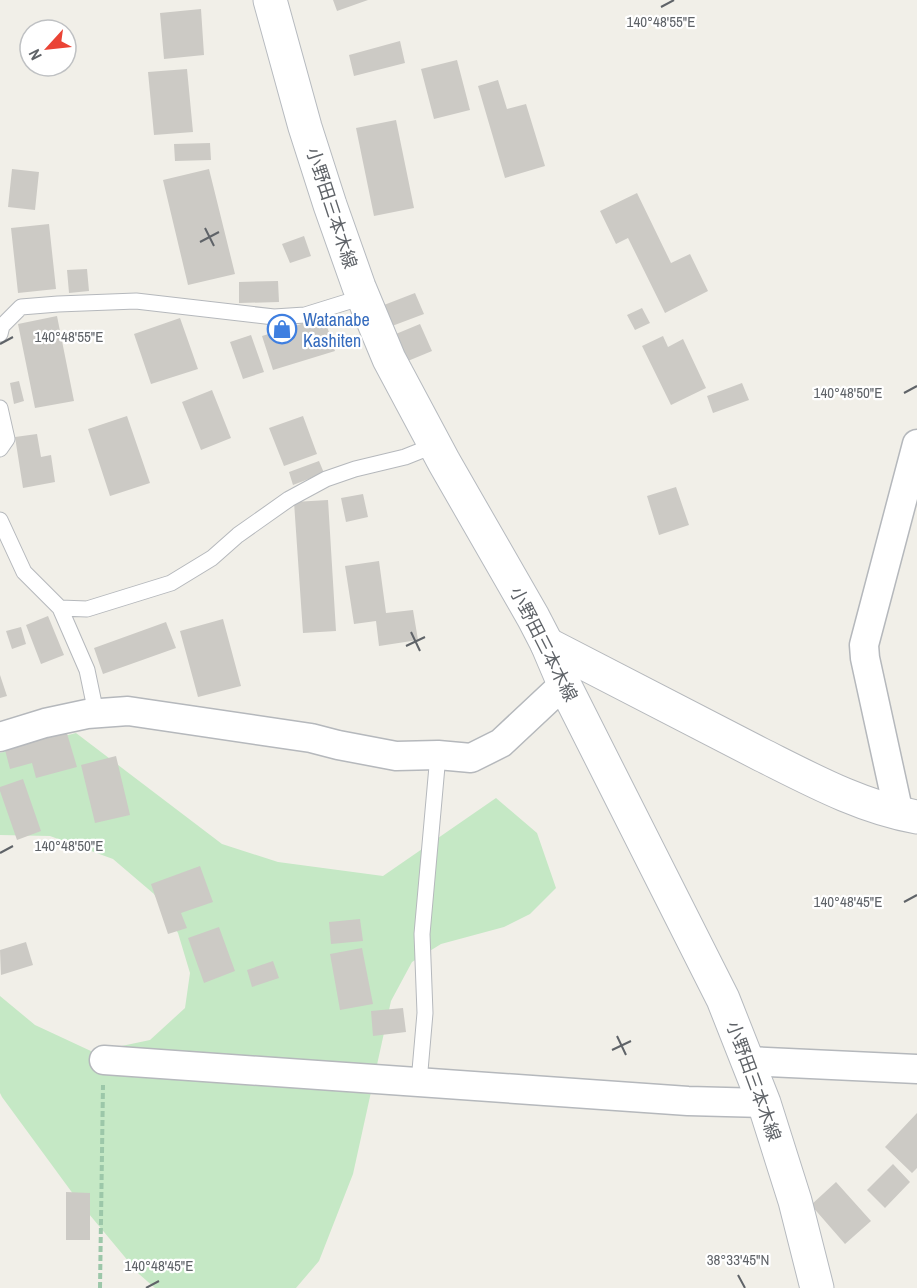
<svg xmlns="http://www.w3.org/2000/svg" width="917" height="1288" font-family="'Archivo Narrow','Noto Sans JP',sans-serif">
<rect width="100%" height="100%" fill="#f1efe8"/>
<!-- green -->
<path fill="#c5e8c5" d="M 76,733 L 222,844 L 278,862 L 383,876 L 496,798 L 537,833 L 556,888 L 530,914 L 504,927 L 441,944 L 412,962 L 391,1001 L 353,1174 L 319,1261 L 296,1288 L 155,1288 L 139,1274 L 79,1202 L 2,1097 L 0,1093 L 0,996 L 35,1025 L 93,1052 L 150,1040 L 185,1008 L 190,973 L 178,933 L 154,894 L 113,859 L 50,836 L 0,835 L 0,753 Z"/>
<!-- building -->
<path fill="#cccac5" d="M 333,0 L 368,0 L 337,11 Z
M 201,9 L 204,55 L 164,59 L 160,13 Z
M 400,41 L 405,63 L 354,76 L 349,55 Z
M 457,60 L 470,110 L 434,119 L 421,69 Z
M 187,69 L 193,132 L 154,135 L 148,72 Z
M 498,80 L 507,109 L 526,104 L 545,166 L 505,178 L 478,86 Z
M 396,120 L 414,208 L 374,216 L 356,128 Z
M 210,143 L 211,160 L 175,161 L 174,144 Z
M 12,169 L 39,172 L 35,210 L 8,207 Z
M 209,169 L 235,274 L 188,285 L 163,180 Z
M 637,193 L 671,263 L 690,254 L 708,291 L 665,313 L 628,238 L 616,244 L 600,211 Z
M 49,224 L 56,289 L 18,293 L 11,228 Z
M 304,236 L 311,256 L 290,263 L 282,244 Z
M 87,269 L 89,291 L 69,293 L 67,270 Z
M 278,281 L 279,302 L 239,303 L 239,282 Z
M 415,293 L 424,314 L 392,326 L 384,305 Z
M 642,308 L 650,323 L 635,330 L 627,315 Z
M 57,316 L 74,401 L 35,408 L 18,324 Z
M 324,317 L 335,351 L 273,370 L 262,336 Z
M 180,318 L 198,369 L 151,384 L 134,334 Z
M 420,324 L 432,351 L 403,363 L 391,336 Z
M 251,335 L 264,372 L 243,379 L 230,342 Z
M 663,336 L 668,347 L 683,339 L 706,388 L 671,405 L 642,346 Z
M 19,381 L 24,401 L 14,404 L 10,383 Z
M 742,383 L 749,400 L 713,413 L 707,396 Z
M 212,390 L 231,438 L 201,450 L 182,402 Z
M 127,416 L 150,483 L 110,496 L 88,429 Z
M 303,416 L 317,454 L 284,466 L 269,428 Z
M 37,434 L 41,457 L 51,455 L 55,482 L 23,488 L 15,437 Z
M 319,461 L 324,473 L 293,485 L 289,472 Z
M 676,487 L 689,525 L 659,535 L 647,496 Z
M 363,494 L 368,517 L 346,522 L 341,498 Z
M 328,500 L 336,631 L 303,633 L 294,502 Z
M 379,561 L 386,613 L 413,610 L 418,640 L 379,646 L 376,621 L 354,624 L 345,566 Z
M 48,616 L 64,655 L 41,664 L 26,625 Z
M 223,619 L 241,686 L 198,697 L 180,631 Z
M 166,622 L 176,648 L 103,674 L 94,648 Z
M 21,627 L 26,644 L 12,649 L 6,631 Z
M 0,675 L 7,696 L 0,698 Z
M 66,730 L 77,767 L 36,778 L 32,763 L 10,769 L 4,746 Z
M 116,756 L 130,815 L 95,823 L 81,765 Z
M 23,779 L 41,831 L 17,840 L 0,791 L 0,787 Z
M 200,866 L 213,902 L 181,913 L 187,928 L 168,934 L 151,884 Z
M 360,919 L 363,941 L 331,944 L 329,922 Z
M 219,927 L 235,971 L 204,983 L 188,938 Z
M 26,942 L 33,965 L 1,975 L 0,950 Z
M 362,948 L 373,1004 L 340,1010 L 330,954 Z
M 273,961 L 279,978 L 252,987 L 247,970 Z
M 403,1008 L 406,1032 L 373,1036 L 371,1011 Z
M 917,1113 L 917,1168 L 912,1173 L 885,1147 Z
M 893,1164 L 910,1182 L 885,1208 L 867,1190 Z
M 836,1182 L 871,1221 L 845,1244 L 811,1205 Z
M 66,1192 L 90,1193 L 90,1240 L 66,1240 Z"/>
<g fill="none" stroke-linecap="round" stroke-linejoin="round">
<!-- service casing -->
<g stroke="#b5b8bc" stroke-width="17">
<path id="service" d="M 0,334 L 2,326 L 21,307 L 58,304 L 136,301 L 274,317 L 305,315 L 363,297
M 0,408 L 7,439 L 0,449
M 0,520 L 24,572 L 60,608 L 87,670 L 96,713
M 60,608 L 87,609 L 171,583 L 212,558 L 238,535 L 289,499 L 326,479 L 355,469 L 405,457 L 435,445
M 419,1082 L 425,1013 L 422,934 L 438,755"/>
</g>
<!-- minor casing -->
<g stroke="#b5b8bc" stroke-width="31">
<path id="minor" d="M 0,737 L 45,723 L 87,714 L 128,711 L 311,738 L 338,745 L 396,756 L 438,755 L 471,758 L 501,743 L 564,684
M 899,814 L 865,658 L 864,645 L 917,444
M 104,1060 L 688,1101 L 764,1103
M 748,1061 L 917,1069"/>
</g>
<!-- tertiary casing -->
<g stroke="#b5b8bc" stroke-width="35">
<path id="tertiary" d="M 547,644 C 618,681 689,718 760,754 C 810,779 861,807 917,817"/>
</g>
<!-- secondary casing -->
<g stroke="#b6babf" stroke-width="35">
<path id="secondary" d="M 270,0 L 305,127 L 330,205 L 359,287 L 389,359 L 444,462 L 533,617 L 547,644 L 564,684 L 723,999 L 764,1103 L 795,1201 L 817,1288"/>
</g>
<!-- path -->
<path stroke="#9cc7a9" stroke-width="4" stroke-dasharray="6 3" stroke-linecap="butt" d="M 100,1288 L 103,1085"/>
<!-- service -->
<use href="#service" stroke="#fff" stroke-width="15"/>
<!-- minor -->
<use href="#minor" stroke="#fff" stroke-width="28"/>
<!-- tertiary -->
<use href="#tertiary" stroke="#fff" stroke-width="33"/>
<!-- secondary -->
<use href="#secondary" stroke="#fff" stroke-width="33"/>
</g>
<!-- ticks -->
<path fill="none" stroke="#5f6368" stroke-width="2" d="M 661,7 L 674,0M 205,228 L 214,246M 200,242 L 219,232M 0,344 L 13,337M 904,393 L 917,386M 411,632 L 420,651M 406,646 L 425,637M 0,853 L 13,846M 904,902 L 917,895M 617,1036 L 626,1055M 612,1050 L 631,1041M 738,1275 L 745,1288M 146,1288 L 159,1281"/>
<!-- icons -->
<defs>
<g id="shop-ring" transform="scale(1.5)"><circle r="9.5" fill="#fff" stroke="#3f7fe0" stroke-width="1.5"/><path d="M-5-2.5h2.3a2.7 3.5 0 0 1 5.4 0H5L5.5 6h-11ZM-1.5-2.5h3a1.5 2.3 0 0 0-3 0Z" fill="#3f7fe0"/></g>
</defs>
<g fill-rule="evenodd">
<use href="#shop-ring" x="282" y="329"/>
</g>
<g text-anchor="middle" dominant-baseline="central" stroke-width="4.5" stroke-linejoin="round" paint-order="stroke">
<!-- street labels -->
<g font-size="18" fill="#5f6368" stroke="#fff">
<text transform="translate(332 208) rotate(72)">小野田三本木線</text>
<text transform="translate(544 644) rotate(63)">小野田三本木線</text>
<text transform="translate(754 1081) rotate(70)">小野田三本木線</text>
</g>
<!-- shop labels -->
<g font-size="18" fill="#366cbe" stroke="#fff" text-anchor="start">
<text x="303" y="319">Watanabe<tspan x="303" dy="21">Kashiten</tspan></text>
</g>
</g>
<g font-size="15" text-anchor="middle" fill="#5f6368" stroke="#fff" stroke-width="4.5" stroke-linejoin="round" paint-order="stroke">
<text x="661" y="27">140°48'55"E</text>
<text x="69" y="342">140°48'55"E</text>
<text x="848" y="398">140°48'50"E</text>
<text x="69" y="851">140°48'50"E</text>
<text x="848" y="907">140°48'45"E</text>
<text x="738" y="1265">38°33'45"N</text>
<text x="159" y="1271">140°48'45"E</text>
</g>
<!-- north arrow -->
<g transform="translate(48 48) rotate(243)"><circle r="28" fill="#ffffff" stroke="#bfc1c3" stroke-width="1.5"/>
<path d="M0-4.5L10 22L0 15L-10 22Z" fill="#ea4335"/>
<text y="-9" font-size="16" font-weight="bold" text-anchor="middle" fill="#5f6368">N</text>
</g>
</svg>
